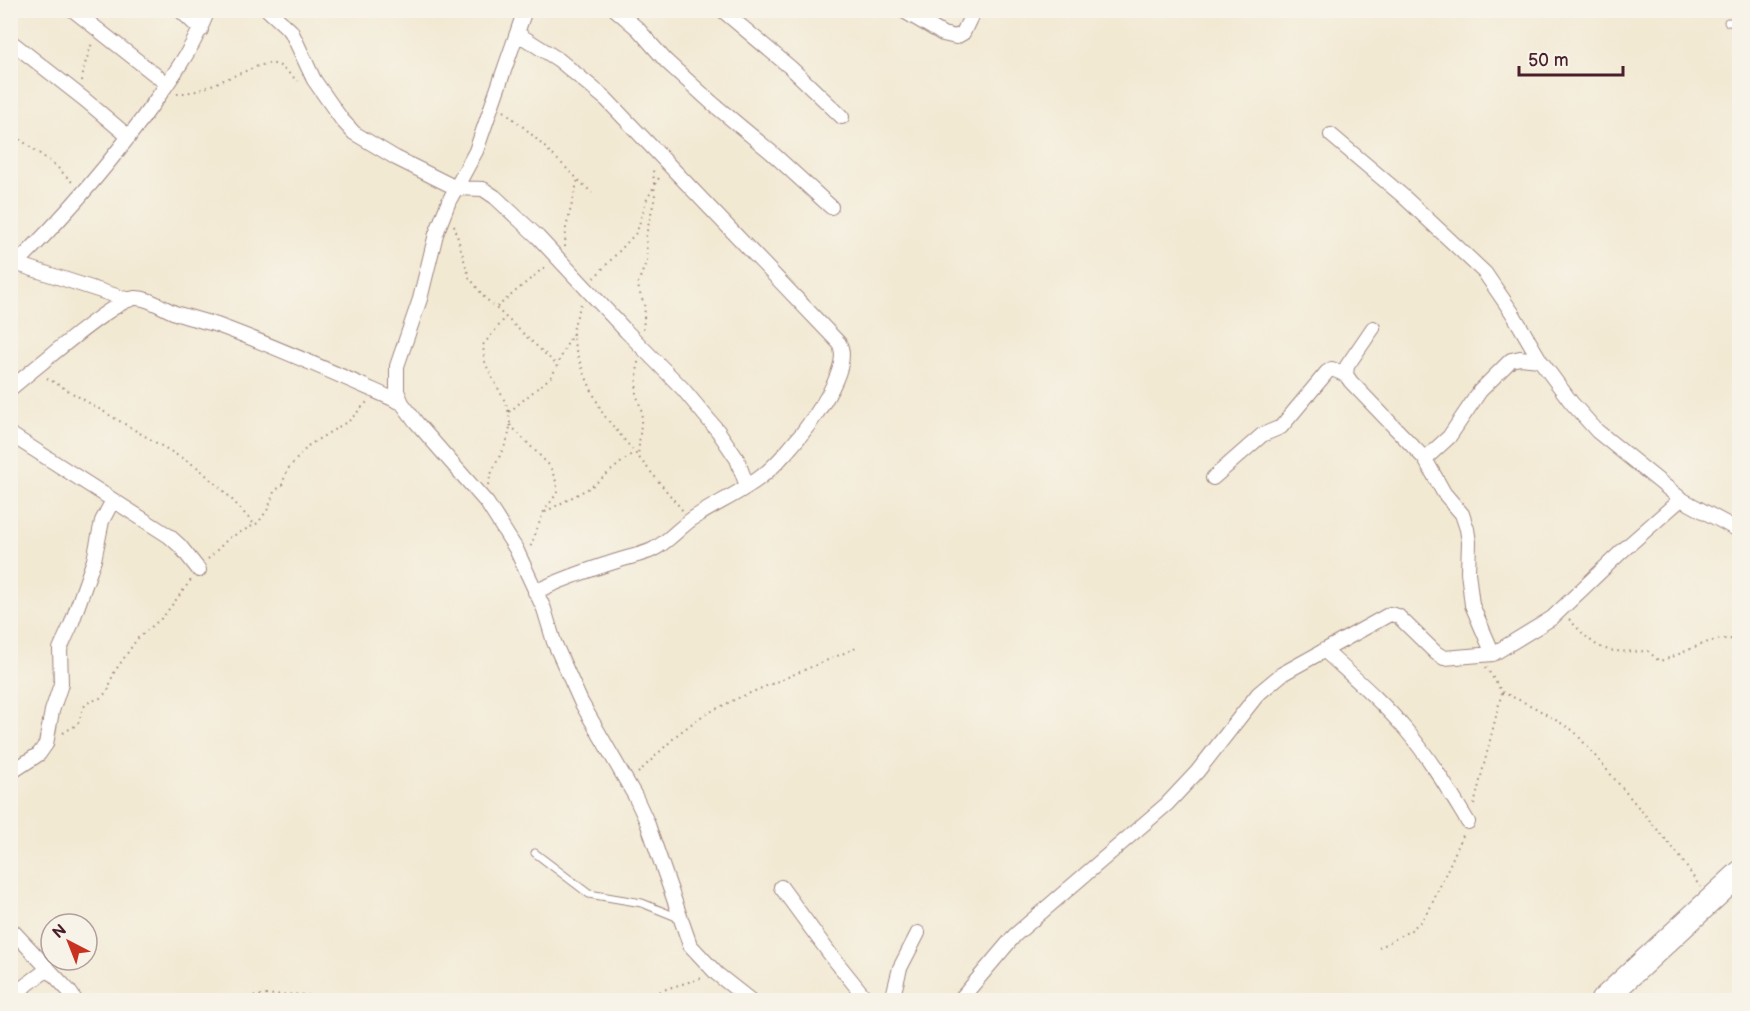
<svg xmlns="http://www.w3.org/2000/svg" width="1750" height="1011" font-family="'Balsamiq Sans',sans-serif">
<rect width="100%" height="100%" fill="#f7f3e8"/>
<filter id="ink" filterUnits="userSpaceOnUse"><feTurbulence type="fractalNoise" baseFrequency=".0167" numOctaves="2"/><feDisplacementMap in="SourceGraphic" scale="12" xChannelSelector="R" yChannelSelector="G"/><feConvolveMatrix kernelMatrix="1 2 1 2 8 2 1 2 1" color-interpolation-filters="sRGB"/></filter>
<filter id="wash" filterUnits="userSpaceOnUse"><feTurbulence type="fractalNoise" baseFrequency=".008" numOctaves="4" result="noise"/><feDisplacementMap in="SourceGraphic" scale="24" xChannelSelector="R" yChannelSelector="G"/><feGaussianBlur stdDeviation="1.35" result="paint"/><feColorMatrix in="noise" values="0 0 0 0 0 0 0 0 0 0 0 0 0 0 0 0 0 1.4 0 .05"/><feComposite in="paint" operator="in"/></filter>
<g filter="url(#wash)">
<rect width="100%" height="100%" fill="#f2e9d3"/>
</g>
<g filter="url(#ink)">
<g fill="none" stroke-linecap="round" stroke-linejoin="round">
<!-- service casing -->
<g stroke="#9e847f" stroke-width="9">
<path id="service" d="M 1728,22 L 1740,23
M 535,853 L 589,894 L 642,903 L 679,918"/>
</g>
<!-- minor casing -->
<g stroke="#9e847f" stroke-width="16">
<path id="minor" d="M 73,10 L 167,84
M 180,10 L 201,30
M 268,10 L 291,31 L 314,80 L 342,120 L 354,133 L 396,158 L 456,188 L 483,189 L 495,197 L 538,237 L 626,331 L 683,389 L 718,431 L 737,459 L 747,486
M 525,10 L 476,151 L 449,201 L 436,234 L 420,299 L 397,366 L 397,391 L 402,403 L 416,422 L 487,503 L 516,549 L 544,609 L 554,642 L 581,702 L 635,796 L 647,822 L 690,945 L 717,974 L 750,1000
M 616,10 L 638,29 L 666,61 L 712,103 L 771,152 L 831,207
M 722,10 L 791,68 L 842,117
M 902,10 L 943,34 L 956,37 L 963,33 L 974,10
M 518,34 L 559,60 L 606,99 L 839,343 C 857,373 786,458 762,476 C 741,493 714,504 692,519 C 678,529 667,543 652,550 C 641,555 628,557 617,561 C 588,570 562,579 535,592
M 10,41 L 84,99 L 129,137
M 1331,135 L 1403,196 L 1485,273 L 1513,314 L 1540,360 L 1571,402 L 1597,431 L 1681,499 L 1740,531
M 11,262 L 129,300
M 10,270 C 65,217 114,159 158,97 C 178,69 196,42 208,10
M 1373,328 L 1347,366 L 1346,375 L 1351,382 L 1425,459 L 1444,493 L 1462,514 L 1467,529 L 1469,542 L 1468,572 L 1472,605 L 1493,654
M 10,389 C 33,371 113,300 135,298 C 149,297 165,310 178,314 C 191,318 204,321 217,325 C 280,348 341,376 402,403
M 10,434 L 169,536 L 180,546 L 199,570
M 1425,459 L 1449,437 L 1480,391 L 1511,360 L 1520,358 L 1540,360
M 1213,478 L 1262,435 L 1281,427 L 1327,372 L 1332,369 L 1346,375
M 1324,650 C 1352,676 1382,701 1406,730 C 1430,758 1449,791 1468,822
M 10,773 L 39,754 L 46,744 L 52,711 L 61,684 L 60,649 L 71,625 L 94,560 L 102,521 L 113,500
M 781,887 L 830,954 L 867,1000
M 10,928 L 69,991 L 75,1000
M 10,997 L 48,969
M 892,1000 L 900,968 L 918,933
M 960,1000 L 1015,935 L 1167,804 L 1197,772 L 1258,694 L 1282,674 L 1390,614 L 1398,616 L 1436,653 L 1444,658 L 1493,654 L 1552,618 L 1621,552 L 1681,499"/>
</g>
<!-- trunk casing -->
<g stroke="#9e847f" stroke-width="26">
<path id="trunk" d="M 1603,1000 L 1740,873"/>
</g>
<!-- path -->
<path stroke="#9e847f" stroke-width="2" stroke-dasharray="1.5 4.5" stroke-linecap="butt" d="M 82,81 L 84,67 L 92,43
M 177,94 L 197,91 L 258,66 L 271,63 L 280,66 L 298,81
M 504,111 L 528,131 L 592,193
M 10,132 L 55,165 L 73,183
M 454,225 L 469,277 L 484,297 L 558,366
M 565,247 L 566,228 L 578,179
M 594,278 L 637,232 L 646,201 L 660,176
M 581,304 C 578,314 573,325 573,335 C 573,352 595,398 603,414 L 683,511
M 497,307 L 547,265
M 643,330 L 645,307 L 639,291 L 638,283 L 647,260 L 646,235 L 655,197 L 653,169
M 638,362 L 636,393 L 642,412 L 638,456
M 47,378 L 197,467 L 225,492 L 254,524
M 509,412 L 552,376 L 572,334
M 510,425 L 550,466 L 557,484 L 557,493 L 543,513 L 530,548
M 488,485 C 492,463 510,446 510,424 C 510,401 493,384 486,364 C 483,358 484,351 483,345 L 506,317
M 545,512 L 591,487 L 634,452
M 208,559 L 229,538 L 258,523 L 268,509 L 274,492 L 282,485 L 287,470 L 309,445 L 350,420 L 367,402
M 1569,619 C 1599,652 1604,653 1648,651 L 1659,661 C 1683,656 1717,630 1740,642
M 1486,667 L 1502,692 L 1534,707 L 1574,731 L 1678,854 L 1700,887
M 63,733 L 78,724 L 83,708 L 87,703 L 100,698 L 108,691 L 113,674 L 137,639 L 163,617 L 191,580
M 638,773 L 678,734 L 702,716 L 736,699 L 856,648
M 1474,805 L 1502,692
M 1379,948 L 1411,930 L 1420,922 L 1430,908 L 1464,833
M 236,1000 C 258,993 311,992 333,1000
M 637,1000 L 672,987 L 702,978"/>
<!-- service -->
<use href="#service" stroke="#fff" stroke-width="7"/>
<!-- minor -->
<use href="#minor" stroke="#fff" stroke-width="14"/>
<!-- trunk -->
<use href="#trunk" stroke="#fff" stroke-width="24"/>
</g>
</g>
<!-- margin -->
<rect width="1750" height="1011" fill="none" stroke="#f7f3e8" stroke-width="36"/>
<!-- north arrow -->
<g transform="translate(69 942) rotate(318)"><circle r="28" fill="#f7f3e8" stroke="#b29e9c" stroke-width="1.5"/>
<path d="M0-4.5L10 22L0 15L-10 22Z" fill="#c8321e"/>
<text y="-9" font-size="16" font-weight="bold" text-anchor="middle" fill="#4a1f2b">N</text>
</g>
<!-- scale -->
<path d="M1519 66v9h104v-9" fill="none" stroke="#4a1f2b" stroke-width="3"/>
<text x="1528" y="66" font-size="18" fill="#4a1f2b" stroke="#f7f3e8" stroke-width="4.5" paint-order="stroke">50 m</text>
</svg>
